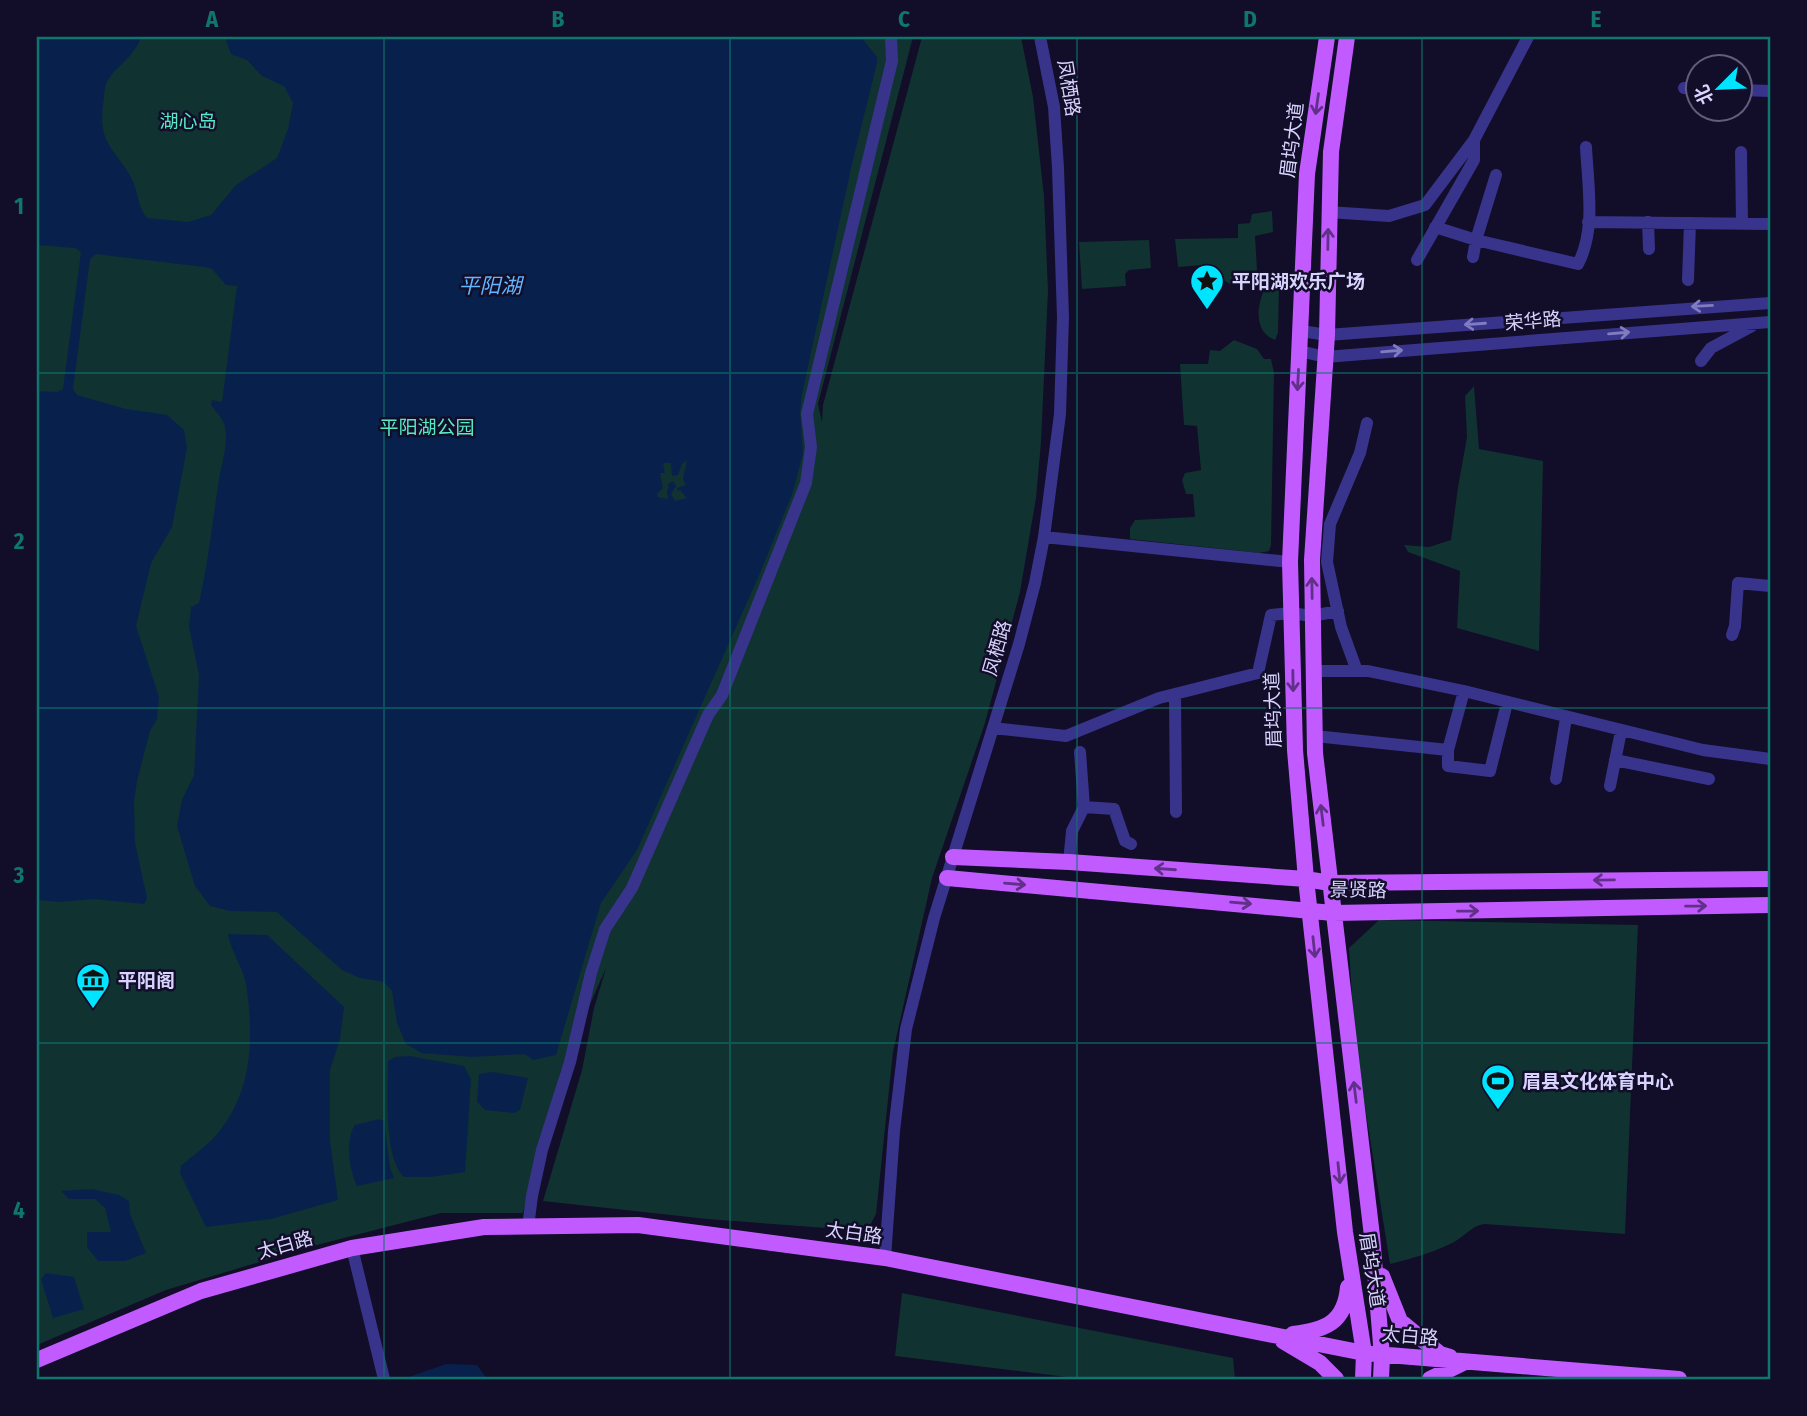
<svg xmlns="http://www.w3.org/2000/svg" width="1807" height="1416" font-family="'Fira Sans Condensed','Noto Sans SC',sans-serif">
<rect width="100%" height="100%" fill="#120d28"/>
<!-- green -->
<path fill="#103231" d="M 37,37 L 913,37 L 818,404 L 822,422 L 823,405 L 922,37 L 1021,37 L 1033,97 L 1044,196 L 1048,291 L 1041,442 L 1036,498 L 1020,592 L 985,723 L 932,878 L 893,1052 L 876,1214 L 867,1231 L 707,1219 L 543,1201 L 582,1070 L 594,1008 L 606,968 L 561,1070 L 523,1213 L 441,1213 L 313,1246 L 166,1290 L 37,1345 Z
M 1272,211 L 1273,232 L 1255,236 L 1257,270 L 1250,277 L 1230,284 L 1219,277 L 1205,278 L 1203,265 L 1178,267 L 1175,239 L 1238,238 L 1238,224 L 1250,223 L 1252,214 Z
M 1149,240 L 1151,268 L 1129,270 L 1125,274 L 1126,286 L 1082,289 L 1079,242 Z
M 1274,279 L 1278,281 L 1279,288 L 1278,333 L 1275,340 C 1250,331 1258,296 1270,280 Z
M 1234,340 L 1257,349 L 1264,359 L 1271,359 L 1274,373 L 1271,545 L 1269,551 L 1259,553 L 1130,539 L 1130,528 L 1135,520 L 1195,517 L 1193,494 L 1186,494 L 1182,480 L 1185,473 L 1201,470 L 1197,426 L 1184,425 L 1180,364 L 1208,364 L 1210,350 L 1220,351 Z
M 1474,386 L 1479,449 L 1543,461 L 1539,651 L 1457,628 L 1460,571 L 1408,552 L 1404,545 L 1429,547 L 1451,540 L 1458,487 L 1467,437 L 1465,396 Z
M 1379,920 L 1638,925 L 1625,1234 L 1484,1224 C 1470,1226 1463,1239 1450,1244 C 1431,1253 1411,1259 1390,1264 L 1355,1044 L 1349,948 Z
M 902,1293 L 1233,1358 L 1235,1379 L 1084,1379 L 895,1356 Z"/>
<!-- water -->
<path fill="#08214c" fill-rule="evenodd" d="M 37,37 L 141,37 C 134,58 113,68 106,84 C 104,90 104,99 103,106 C 98,145 116,149 132,179 C 138,191 138,208 147,218 L 188,222 L 211,215 L 236,185 L 277,158 L 288,129 L 293,103 L 284,86 L 262,76 L 247,60 L 231,54 L 225,37 L 861,37 L 877,57 L 877,63 L 852,164 L 802,394 L 800,412 L 803,453 L 793,492 L 760,573 L 637,850 L 601,903 L 556,1055 L 533,1060 L 525,1054 L 472,1057 L 422,1053 L 406,1044 L 397,1023 L 392,991 L 384,982 L 360,978 L 342,970 L 277,912 L 230,911 L 210,906 L 195,886 L 177,826 L 182,800 L 194,775 L 199,675 L 189,627 L 191,607 L 199,603 C 208,563 212,526 218,486 C 220,467 229,446 225,427 C 223,418 216,412 211,405 L 212,400 L 222,402 L 237,286 L 226,285 L 212,269 L 204,267 L 96,254 L 90,259 L 73,389 L 77,395 L 126,409 L 167,415 L 184,430 L 187,448 L 172,527 L 151,563 L 136,626 L 159,697 L 157,719 L 150,731 L 137,781 L 134,802 L 135,843 L 147,898 L 144,904 L 94,899 L 61,902 L 37,900 L 37,391 L 57,392 L 63,389 L 81,252 L 75,248 L 37,245 ZM 687,460 L 683,479 L 686,485 L 677,488 L 677,491 L 680,490 L 687,498 L 675,501 L 671,494 L 676,486 L 673,481 L 667,485 L 669,486 L 667,491 L 668,499 L 658,497 L 657,494 L 663,488 L 660,473 L 665,473 L 663,463 L 671,463 L 672,476 L 678,475 L 682,464 Z
M 228,934 L 267,935 L 344,1007 L 340,1039 L 330,1070 L 330,1141 L 338,1200 L 271,1219 L 206,1227 L 180,1173 L 181,1166 C 193,1155 208,1145 218,1133 C 253,1091 254,1036 246,984 C 243,967 231,952 228,934 Z
M 410,1056 L 464,1066 L 471,1079 L 465,1172 L 431,1177 L 404,1177 C 383,1157 388,1090 388,1061 L 395,1057 Z
M 493,1072 L 528,1078 L 520,1110 L 514,1113 L 485,1110 L 477,1102 L 479,1074 Z
M 379,1119 L 384,1121 L 390,1168 L 394,1178 L 357,1186 C 349,1170 345,1139 355,1125 Z
M 92,1189 L 119,1195 L 129,1201 L 130,1214 L 146,1253 L 125,1261 L 98,1261 L 87,1247 L 87,1232 L 111,1232 L 105,1208 L 95,1199 L 69,1199 L 61,1191 Z
M 46,1273 L 74,1277 L 84,1309 L 53,1318 L 41,1279 Z
M 446,1364 L 477,1365 L 487,1379 L 403,1379 Z"/>
<g fill="none" stroke-linecap="round" stroke-linejoin="round">
<!-- minor -->
<path stroke="#38348b" stroke-width="12" d="M 1684,88 L 1699,89
M 1741,90 L 1770,91
M 1741,152 L 1742,223
M 1328,212 L 1389,216 L 1425,205 L 1474,140 L 1528,37
M 1588,222 L 1770,224
M 1648,222 L 1649,249
M 1435,227 L 1476,240 L 1578,264 C 1596,230 1588,186 1586,147
M 1473,257 L 1476,240 L 1496,175
M 1417,260 L 1474,160 L 1474,140
M 1688,280 L 1690,223
M 1301,331 L 1327,335 L 1770,303
M 1300,351 L 1325,357 L 1770,322
M 1701,361 L 1711,348 L 1752,326
M 1044,537 L 1290,562
M 1732,635 L 1735,626 L 1738,583 L 1770,586
M 1313,671 L 1368,671 L 1464,691 L 1703,750 L 1770,759
M 1357,671 L 1341,627 L 1327,562 L 1330,524 L 1360,453 L 1367,423
M 1464,691 L 1448,750 L 1448,766 L 1490,771 L 1507,703
M 1175,694 L 1176,812
M 993,728 L 1066,736 L 1159,698 L 1258,673 L 1271,615 L 1291,613 L 1312,616 L 1338,611
M 1315,736 L 1448,750
M 1615,760 L 1709,779
M 1556,779 L 1566,718
M 1610,786 L 1621,731
M 1084,807 L 1114,809 L 1125,841 L 1131,844
M 1069,862 L 1072,831 L 1084,807 L 1080,752
M 528,1227 L 532,1196 L 542,1150 L 570,1062 L 591,973 L 605,929 L 632,888 L 708,715 L 722,695 L 806,483 L 811,447 L 807,414 L 892,61 L 891,37
M 352,1248 L 384,1379
M 885,1258 L 894,1131 L 906,1029 L 934,918 L 1019,644 L 1035,583 L 1044,537 L 1060,414 L 1063,317 L 1058,168 L 1054,107 L 1040,37"/>
<!-- major -->
<path stroke="#c25bff" stroke-width="16" d="M 1327,37 L 1307,174 L 1290,562 L 1295,750 L 1306,879 L 1345,1232 L 1364,1353 L 1363,1379
M 1347,37 L 1331,152 L 1327,335 L 1312,560 L 1315,753 L 1372,1236 L 1382,1356 L 1381,1379
M 953,857 L 1069,862 L 1306,879 L 1330,883 L 1770,879
M 947,878 L 1333,913 L 1770,905
M 1382,1276 L 1400,1321 L 1440,1354 L 1450,1357
M 1293,1334 C 1325,1330 1345,1323 1348,1287
M 1283,1341 L 1320,1363 L 1336,1379
M 37,1360 L 201,1291 L 352,1248 L 484,1227 L 638,1225 L 885,1258 L 1364,1353 L 1679,1379
M 1430,1379 L 1463,1363"/>
</g>
<!-- one-way arrows -->
<defs><path id="oneway-shaft" d="M-6 0H5M1.5-3L5.5 0L1.5 3" fill="none" stroke-width="1.6" stroke-linecap="round" stroke-linejoin="round" transform="scale(1.75)"/></defs>
<g stroke="#613089">
<use href="#oneway-shaft" transform="translate(1317 104) rotate(98)"/>
<use href="#oneway-shaft" transform="translate(1328 239) rotate(-89)"/>
<use href="#oneway-shaft" transform="translate(1298 380) rotate(93)"/>
<use href="#oneway-shaft" transform="translate(1312 588) rotate(-91)"/>
<use href="#oneway-shaft" transform="translate(1293 681) rotate(89)"/>
<use href="#oneway-shaft" transform="translate(1322 815) rotate(-97)"/>
<use href="#oneway-shaft" transform="translate(1165 869) rotate(-176)"/>
<use href="#oneway-shaft" transform="translate(1604 880) rotate(179)"/>
<use href="#oneway-shaft" transform="translate(1015 884) rotate(5)"/>
<use href="#oneway-shaft" transform="translate(1241 903) rotate(5)"/>
<use href="#oneway-shaft" transform="translate(1696 906) rotate(-1)"/>
<use href="#oneway-shaft" transform="translate(1468 911) rotate(-1)"/>
<use href="#oneway-shaft" transform="translate(1314 947) rotate(84)"/>
<use href="#oneway-shaft" transform="translate(1355 1092) rotate(-97)"/>
<use href="#oneway-shaft" transform="translate(1339 1173) rotate(84)"/>
</g>
<g stroke="#807cbf">
<use href="#oneway-shaft" transform="translate(1702 306) rotate(177)"/>
<use href="#oneway-shaft" transform="translate(1475 324) rotate(176)"/>
<use href="#oneway-shaft" transform="translate(1619 333) rotate(-5)"/>
<use href="#oneway-shaft" transform="translate(1392 351) rotate(-5)"/>
</g>
<!-- grid -->
<path fill="none" stroke="#0f766e" stroke-width="2" stroke-opacity="0.55" d="M 384,37 L 384,1379M 730,37 L 730,1379M 1077,37 L 1077,1379M 1422,37 L 1422,1379M 37,373 L 1770,373M 37,708 L 1770,708M 37,1043 L 1770,1043"/>
<!-- icons -->
<defs>
<g id="sight-pin" transform="scale(1.75)"><path d="M0 17L-7.5 6A9.5 9.5 0 1 1 7.5 6Z" fill="#00e5ff" stroke="#120d28"/><path d="M0-6L1.8-2.2L6-1.7L2.9 1.2L3.7 5.4L0 3.3L-3.7 5.4L-2.9 1.2L-6-1.7L-1.8-2.2Z" fill="#111"/></g>
<g id="museum-pin" transform="scale(1.75)"><path d="M0 17L-7.5 6A9.5 9.5 0 1 1 7.5 6Z" fill="#00e5ff" stroke="#120d28"/><path d="M0-6L6-3V-2H-6V-3ZM-5-1h2V3h-2ZM-1-1h2V3h-2ZM3-1h2V3H3ZM-6 4H6V6H-6Z" fill="#111"/></g>
<g id="stadium-pin" transform="scale(1.75)"><path d="M0 17L-7.5 6A9.5 9.5 0 1 1 7.5 6Z" fill="#00e5ff" stroke="#120d28"/><path d="M0-5a6.5 5 0 1 0 0 10a6.5 5 0 1 0 0-10ZM-3.5-1.8h7v3.6h-7Z" fill="#111"/></g>
</defs>
<g fill-rule="evenodd">
<use href="#sight-pin" x="1207" y="281"/>
<use href="#museum-pin" x="93" y="980"/>
<use href="#stadium-pin" x="1498" y="1081"/>
</g>
<g text-anchor="middle" dominant-baseline="central" stroke-width="5" stroke-linejoin="round" paint-order="stroke">
<!-- street labels -->
<g font-size="19" fill="#d9d4ff" stroke="#120d28">
<text transform="translate(1069 88) rotate(81)">凤栖路</text>
<text transform="translate(1292 140) rotate(-83)">眉坞大道</text>
<text transform="translate(1533 321) rotate(-5)">荣华路</text>
<text transform="translate(997 648) rotate(-74)">凤栖路</text>
<text transform="translate(1273 710) rotate(-92)">眉坞大道</text>
<text transform="translate(1358 890) rotate(1)">景贤路</text>
<text transform="translate(854 1233) rotate(8)">太白路</text>
<text transform="translate(285 1245) rotate(-16)">太白路</text>
<text transform="translate(1372 1270) rotate(81)">眉坞大道</text>
<text transform="translate(1410 1336) rotate(5)">太白路</text>
</g>
<!-- park labels -->
<g font-size="19" fill="#56eac5" stroke="#120d28">
<text x="188" y="121">湖心岛</text>
<text x="427" y="427">平阳湖公园</text>
</g>
<!-- poi labels -->
<g font-size="19" font-weight="bold" fill="#d9d4ff" stroke="#120d28" text-anchor="start">
<text x="1232" y="281">平阳湖欢乐广场</text>
<text x="118" y="980">平阳阁</text>
<text x="1522" y="1081">眉县文化体育中心</text>
</g>
<!-- water labels -->
<g font-size="21" font-style="italic" fill="#62b6ff" stroke="#120d28">
<text x="490" y="286">平阳湖</text>
</g>
</g>
<!-- border -->
<rect width="1807" height="1416" fill="none" stroke="#120d28" stroke-width="77"/>
<!-- north arrow -->
<g transform="translate(1719 88) rotate(246)"><circle r="33" fill="#120d28" stroke="#625d7e" stroke-width="2"/>
<path d="M0-5L12 26L0 18L-12 26Z" fill="#00e5ff"/>
<text y="-10" font-size="19" font-weight="bold" text-anchor="middle" fill="#d9d4ff">北</text>
</g>
<rect x="38" y="38" width="1731" height="1340" fill="none" stroke="#0f766e" stroke-width="2.5"/>
<g font-size="23" text-anchor="middle" font-weight="bold" fill="#0f766e">
<text x="212" y="27">A</text>
<text x="558" y="27">B</text>
<text x="904" y="27">C</text>
<text x="1250" y="27">D</text>
<text x="1596" y="27">E</text>
<text x="19" y="214">1</text>
<text x="19" y="549">2</text>
<text x="19" y="883">3</text>
<text x="19" y="1218">4</text>
</g>
</svg>
